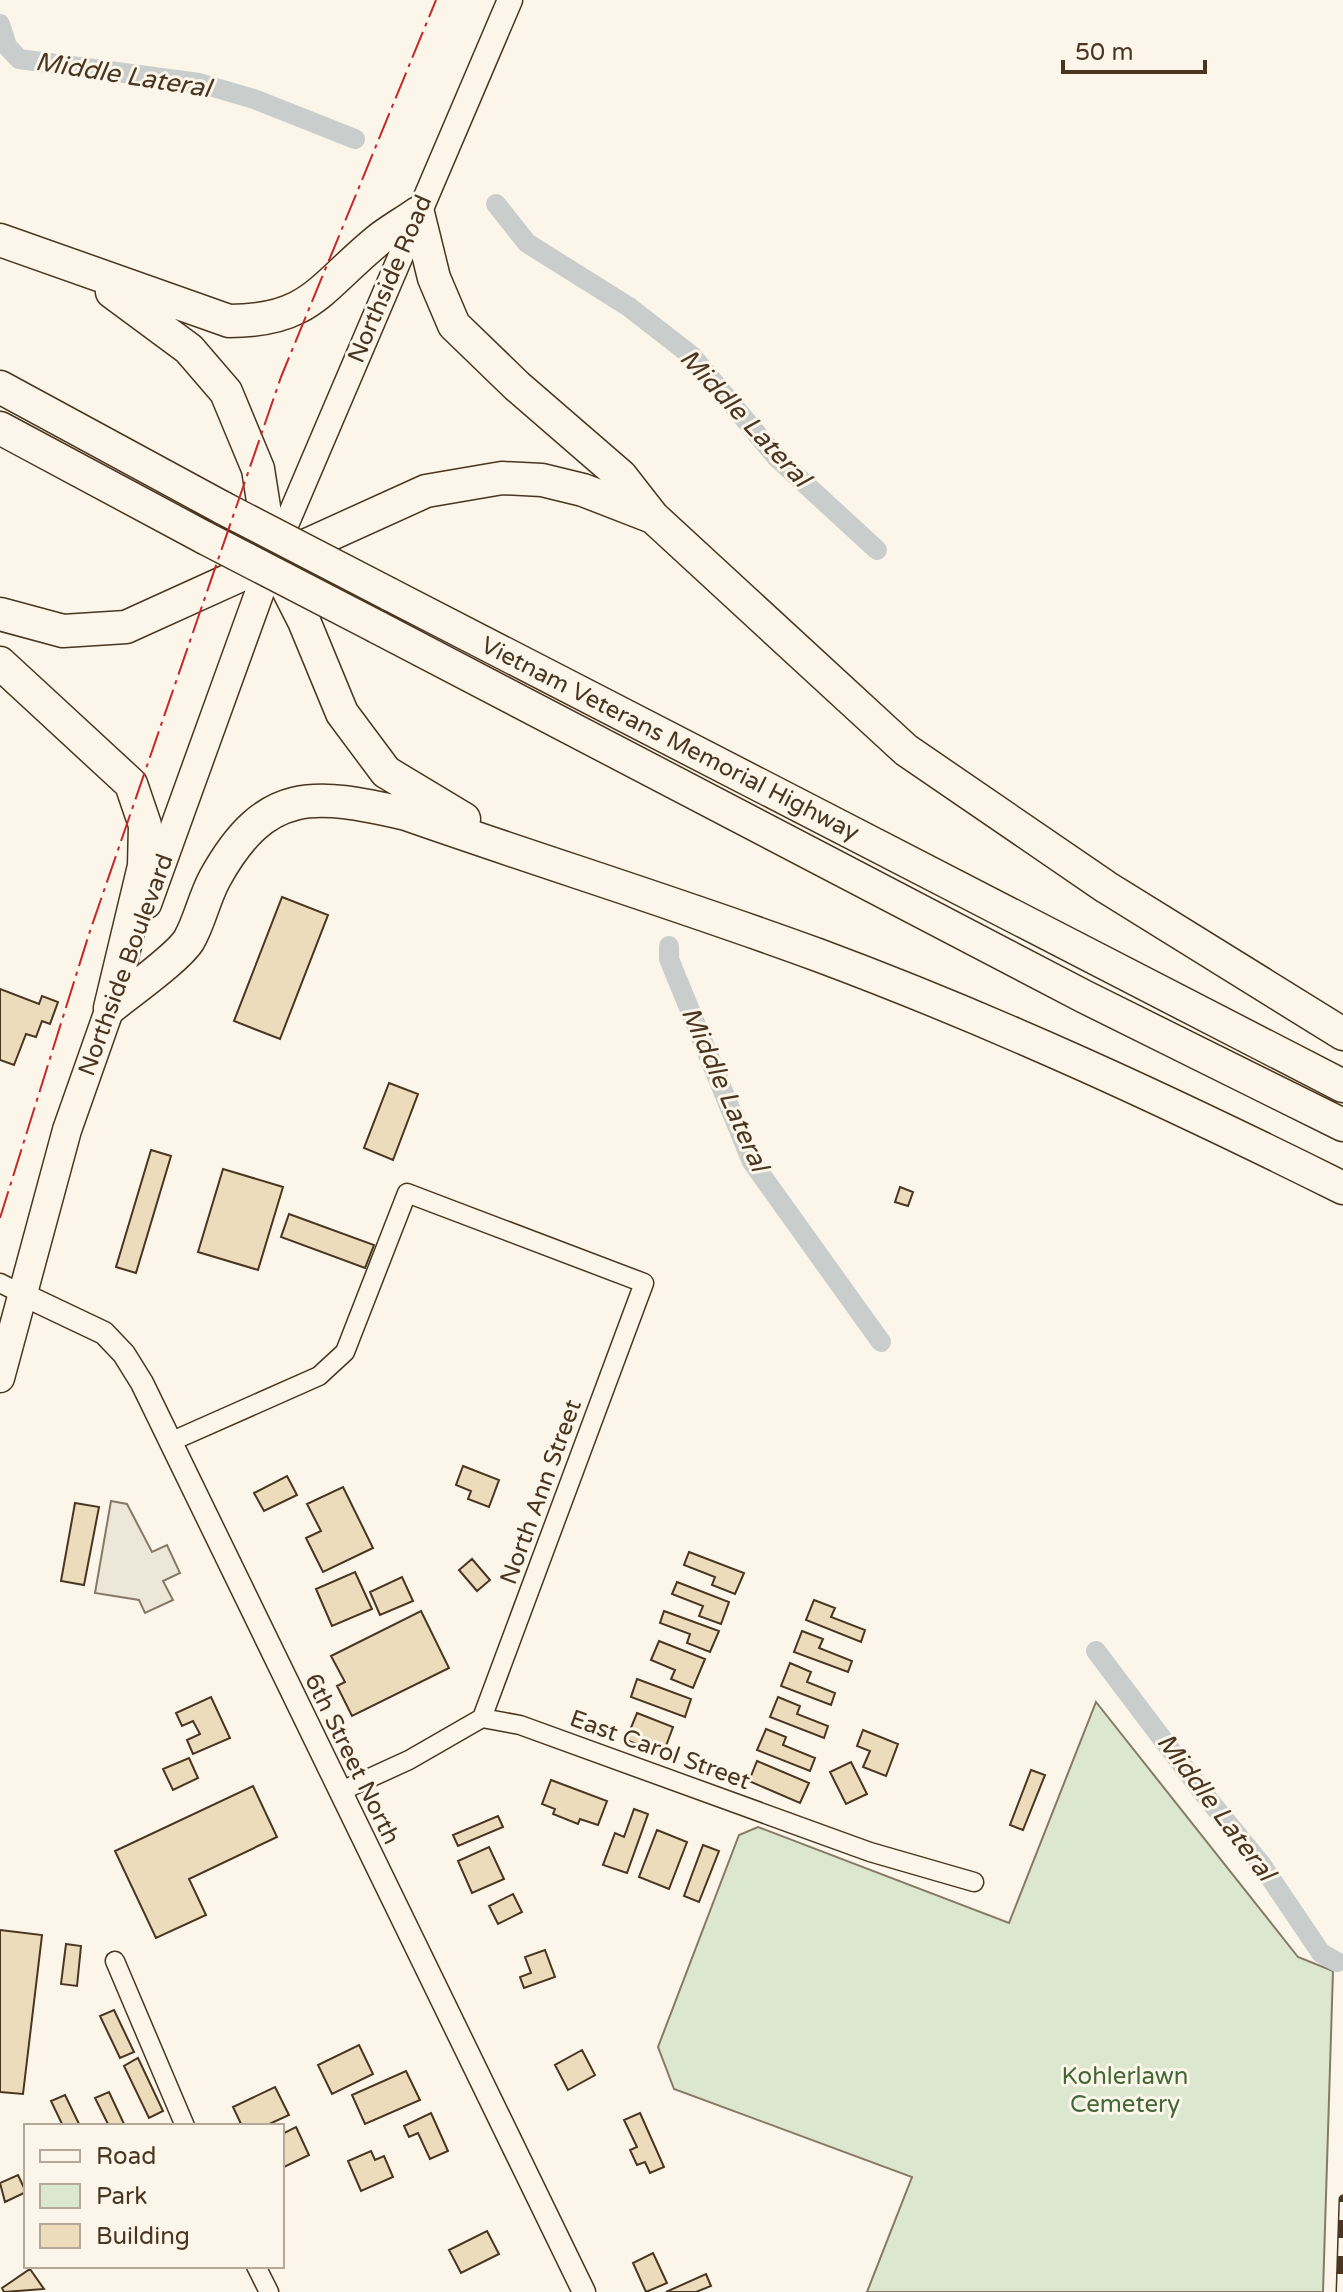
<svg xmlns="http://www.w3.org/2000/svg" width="1343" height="2292" font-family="'Varela Round',sans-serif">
<rect width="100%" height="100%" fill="#fbf6e9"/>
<!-- green -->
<path fill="#dce7d0" stroke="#887966" stroke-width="2" d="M 1096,1702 L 1298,1957 L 1333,1971 L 1323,2292 L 867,2292 L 912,2177 L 674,2089 L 658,2047 L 739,1835 L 758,1827 L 1009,1923 Z"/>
<!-- parking -->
<path fill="#ede7d9" stroke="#887966" stroke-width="2" d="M 111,1501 L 127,1504 L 152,1552 L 167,1545 L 180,1573 L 163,1581 L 173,1600 L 145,1613 L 139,1600 L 95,1593 Z"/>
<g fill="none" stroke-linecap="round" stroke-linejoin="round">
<!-- canal -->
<path stroke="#c9cecd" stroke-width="20" d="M 0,24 L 7,46 L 19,59 L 199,83 L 254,99 L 355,139
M 496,204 L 527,243 L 629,307 L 692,356 L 777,458 L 877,550
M 669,946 L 669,959 L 752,1162 L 881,1342
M 1096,1651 L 1204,1794 L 1261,1864 L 1321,1953 L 1337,1962"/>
</g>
<!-- building -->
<path fill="#ecdcbc" stroke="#4a3520" stroke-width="2" d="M 282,897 L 328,915 L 280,1039 L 234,1021 Z
M 0,989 L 39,1004 L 42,996 L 58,1002 L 50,1024 L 42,1021 L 36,1037 L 26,1034 L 14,1065 L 0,1060 Z
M 389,1083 L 418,1094 L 393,1160 L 364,1148 Z
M 151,1150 L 171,1156 L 136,1273 L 116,1267 Z
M 223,1169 L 283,1187 L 258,1270 L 198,1252 Z
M 900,1187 L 913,1192 L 908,1206 L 895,1202 Z
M 289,1214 L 374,1245 L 365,1268 L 281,1237 Z
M 463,1466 L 499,1480 L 489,1507 L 468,1499 L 471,1491 L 456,1485 Z
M 287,1476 L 297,1495 L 264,1511 L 254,1493 Z
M 343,1487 L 373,1548 L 323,1572 L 306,1538 L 321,1531 L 307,1504 Z
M 75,1503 L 99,1507 L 84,1585 L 61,1581 Z
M 689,1552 L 744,1573 L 735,1594 L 712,1585 L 715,1577 L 684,1565 Z
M 472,1559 L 490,1580 L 477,1591 L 459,1570 Z
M 355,1572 L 372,1609 L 332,1626 L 316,1589 Z
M 402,1577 L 413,1601 L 380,1615 L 370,1592 Z
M 677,1582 L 729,1602 L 721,1624 L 699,1616 L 703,1606 L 672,1594 Z
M 814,1600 L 835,1608 L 831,1617 L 865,1630 L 861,1642 L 806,1620 Z
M 421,1611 L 449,1668 L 352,1716 L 337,1686 L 345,1682 L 331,1656 Z
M 664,1611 L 719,1631 L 710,1652 L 687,1643 L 690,1634 L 660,1623 Z
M 802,1631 L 823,1639 L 819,1648 L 852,1661 L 848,1672 L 794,1652 Z
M 659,1641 L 705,1659 L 693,1688 L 671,1679 L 675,1670 L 651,1660 Z
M 790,1663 L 811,1672 L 807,1682 L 835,1693 L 831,1705 L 781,1686 Z
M 637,1679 L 691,1699 L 685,1717 L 631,1697 Z
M 211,1697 L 230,1738 L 193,1754 L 187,1740 L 200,1734 L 193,1721 L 182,1726 L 176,1713 Z
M 778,1697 L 800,1706 L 797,1714 L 828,1726 L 824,1738 L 770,1717 Z
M 637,1713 L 673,1727 L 663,1754 L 626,1740 Z
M 766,1729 L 786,1737 L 783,1745 L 815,1758 L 810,1771 L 757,1750 Z
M 863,1730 L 898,1744 L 886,1776 L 863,1767 L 870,1751 L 857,1746 Z
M 189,1758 L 198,1778 L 173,1790 L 163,1769 Z
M 757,1761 L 809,1783 L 800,1803 L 749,1781 Z
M 851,1762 L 867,1794 L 846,1804 L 830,1772 Z
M 1031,1770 L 1045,1775 L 1023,1830 L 1010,1825 Z
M 551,1780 L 607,1801 L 598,1825 L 580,1819 L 578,1824 L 553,1814 L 555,1809 L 542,1804 Z
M 253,1786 L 277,1837 L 189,1879 L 206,1915 L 156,1938 L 115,1851 Z
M 634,1809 L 648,1814 L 627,1873 L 603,1865 L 615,1833 L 624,1837 Z
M 498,1816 L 503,1827 L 458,1846 L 453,1835 Z
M 657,1830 L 687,1842 L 669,1889 L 639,1877 Z
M 703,1845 L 719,1851 L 699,1902 L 684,1896 Z
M 489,1847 L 504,1879 L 472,1893 L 458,1861 Z
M 513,1894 L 522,1912 L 498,1924 L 489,1906 Z
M 0,1930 L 42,1935 L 23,2094 L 0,2092 Z
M 66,1944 L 81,1946 L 77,1986 L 61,1984 Z
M 545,1950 L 555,1977 L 524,1988 L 520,1977 L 531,1973 L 525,1957 Z
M 114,2010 L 134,2052 L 120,2058 L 100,2016 Z
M 359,2045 L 373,2074 L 332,2094 L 318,2065 Z
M 582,2050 L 595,2075 L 568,2090 L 555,2065 Z
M 138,2058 L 163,2111 L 149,2118 L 124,2066 Z
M 406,2071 L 420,2100 L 365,2124 L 352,2095 Z
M 275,2087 L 289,2115 L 265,2126 L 242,2126 L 233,2107 Z
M 109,2092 L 125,2126 L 109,2126 L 95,2098 Z
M 65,2095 L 80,2126 L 63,2126 L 51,2101 Z
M 431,2113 L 448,2151 L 430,2159 L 418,2133 L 409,2137 L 404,2126 Z
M 640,2113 L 664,2167 L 650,2173 L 645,2162 L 637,2165 L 630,2150 L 637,2147 L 624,2120 Z
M 296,2127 L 309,2155 L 282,2168 L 282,2134 Z
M 371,2151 L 375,2160 L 384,2156 L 393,2177 L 361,2191 L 348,2161 Z
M 18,2175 L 26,2192 L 5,2202 L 0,2183 Z
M 487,2231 L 499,2254 L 461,2273 L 449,2250 Z
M 653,2253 L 667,2283 L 646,2292 L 633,2263 Z
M 30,2269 L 44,2289 L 4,2292 L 2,2288 Z
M 706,2274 L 711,2286 L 696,2292 L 666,2292 Z"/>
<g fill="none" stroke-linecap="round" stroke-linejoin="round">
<!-- minor casing -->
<g stroke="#4a3520" stroke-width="21">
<path id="minor" d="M 0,1283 L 24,1295
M 170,1442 L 319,1376 L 345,1352 L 407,1193 L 644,1283 L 482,1718
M 339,1792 L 409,1760 L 482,1718 L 520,1725 L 870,1852 L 974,1882
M 115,1961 L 185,2126
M 256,2266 L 269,2292"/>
</g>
<!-- tertiary casing -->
<g stroke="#4a3520" stroke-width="25">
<path id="tertiary" d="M 24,1295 L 104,1333 L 124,1354 L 142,1383 L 584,2292"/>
</g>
<!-- secondary casing -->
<g stroke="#4a3520" stroke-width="27">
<path id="secondary" d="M 274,553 L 510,0"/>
</g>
<!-- primary casing -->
<g stroke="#4a3520" stroke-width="31">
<path id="primary" d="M 147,904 L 272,558
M 0,1378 L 67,1130 L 117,988"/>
</g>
<!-- motorway casing -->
<g stroke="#4a3520" stroke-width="35">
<path id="motorway" d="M 0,240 L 229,321 C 310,321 320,288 377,241 C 389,231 404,223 418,213 L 434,278 L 454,325 L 517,386 L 621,476 L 653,517 L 906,750 L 1106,887 L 1343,1034
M 112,292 L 189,349 L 226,392 L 258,469 L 272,558 L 304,621 L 342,713 L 386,772 L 464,819
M 0,387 L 223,508
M 0,428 L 205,538
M 389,594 L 1343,1086
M 0,614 L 63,631 L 126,627 L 426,491 L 502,478 L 542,480 L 583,490 L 650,516
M 377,627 L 1085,997 L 1343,1125
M 0,663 L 131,784 L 145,825 L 144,866 L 110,1008
M 110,1008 C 128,993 178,958 189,940 C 200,921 204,898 215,878 C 266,786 314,793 406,814 C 543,862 682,905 818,955 C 998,1022 1172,1103 1343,1188"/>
</g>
<!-- minor -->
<use href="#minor" stroke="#fbf6e9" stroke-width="18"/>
<!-- tertiary -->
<use href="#tertiary" stroke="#fbf6e9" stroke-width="22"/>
<!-- secondary -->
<use href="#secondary" stroke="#fbf6e9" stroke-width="24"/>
<!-- primary -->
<use href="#primary" stroke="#fbf6e9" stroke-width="28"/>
<!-- motorway -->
<use href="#motorway" stroke="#fbf6e9" stroke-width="32"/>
<!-- rail casing -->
<g stroke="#4a3520" stroke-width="9">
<path id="rail" d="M 1340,2292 L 1343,2199"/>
</g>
<!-- rail -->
<use href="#rail" stroke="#fbf6e9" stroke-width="6" stroke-dasharray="18" stroke-linecap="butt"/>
<!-- motorway-bridge casing -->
<g stroke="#4a3520" stroke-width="35" stroke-linecap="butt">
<path id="motorway-bridge" d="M 223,508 L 389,594
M 205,538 L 377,627"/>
</g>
<!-- motorway-bridge -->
<use href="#motorway-bridge" stroke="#fbf6e9" stroke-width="32"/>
<!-- power -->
<path stroke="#c62828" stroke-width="2" stroke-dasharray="28 6 4 6" stroke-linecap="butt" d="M 0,1218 L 89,934 L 281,377 L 436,0"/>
</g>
<g text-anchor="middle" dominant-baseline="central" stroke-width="6" stroke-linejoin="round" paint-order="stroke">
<!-- street labels -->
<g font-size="24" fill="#4a3520" stroke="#fbf6e9">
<text transform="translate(390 279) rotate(-67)">Northside Road</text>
<text transform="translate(670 739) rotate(27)">Vietnam Veterans Memorial Highway</text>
<text transform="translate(126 965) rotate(-70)">Northside Boulevard</text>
<text transform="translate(541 1492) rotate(-70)">North Ann Street</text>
<text transform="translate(660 1750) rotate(20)">East Carol Street</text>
<text transform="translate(352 1759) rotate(64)">6th Street North</text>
</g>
<!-- park labels -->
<g font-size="24" fill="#436837" stroke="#fbf6e9">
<text x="1125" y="2076">Kohlerlawn<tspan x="1125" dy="28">Cemetery</tspan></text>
</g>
<!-- water labels -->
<g font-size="26" font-style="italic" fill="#4a3520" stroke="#fbf6e9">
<text transform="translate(123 75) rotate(9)">Middle Lateral</text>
<text transform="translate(745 418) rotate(47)">Middle Lateral</text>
<text transform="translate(725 1089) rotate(66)">Middle Lateral</text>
<text transform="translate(1216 1807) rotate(53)">Middle Lateral</text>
</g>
</g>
<!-- legend -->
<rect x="24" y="2124" width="260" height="144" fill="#fbf6e9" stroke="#b4a999" stroke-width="2"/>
<rect x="40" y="2150" width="40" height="12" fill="#fbf6e9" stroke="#b4a999" stroke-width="2"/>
<text x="96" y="2164" font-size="24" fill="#4a3520">Road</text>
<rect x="40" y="2184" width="40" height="24" fill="#dce7d0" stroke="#b4a999" stroke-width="2"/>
<text x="96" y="2204" font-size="24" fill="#4a3520">Park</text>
<rect x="40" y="2224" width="40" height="24" fill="#ecdcbc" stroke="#b4a999" stroke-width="2"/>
<text x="96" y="2244" font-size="24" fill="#4a3520">Building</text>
<!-- scale -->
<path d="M1063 60v12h142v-12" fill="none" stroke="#4a3520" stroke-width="4"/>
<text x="1075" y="60" font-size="24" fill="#4a3520" stroke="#fbf6e9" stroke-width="6" paint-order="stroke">50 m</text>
</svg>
